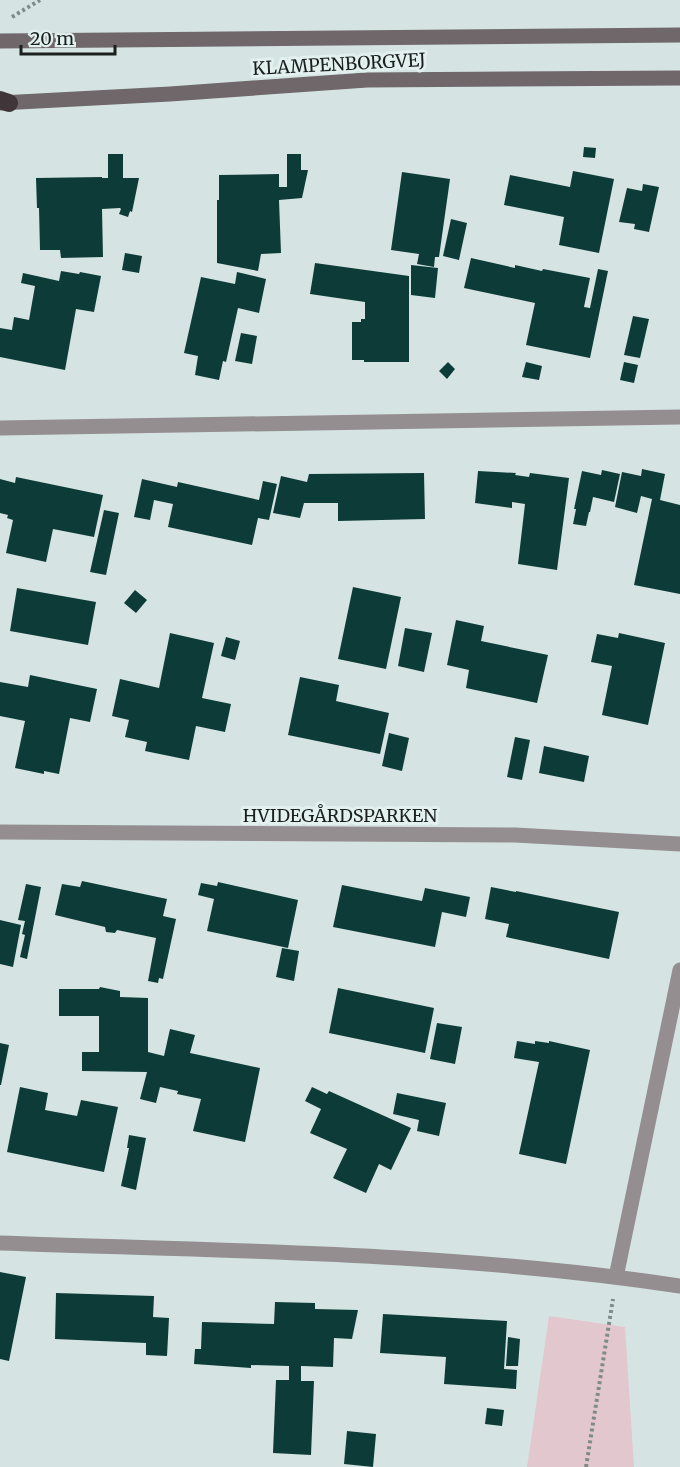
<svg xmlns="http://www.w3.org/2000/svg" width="680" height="1467" font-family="Merriweather,serif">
<rect width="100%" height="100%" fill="#d5e4e2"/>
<!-- green -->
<path fill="#e3c7cf" d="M 549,1316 L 625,1327 L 634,1467 L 527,1467 Z"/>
<!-- building -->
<path fill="#0d3c38" d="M 584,147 L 596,148 L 595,158 L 583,157 Z
M 108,154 L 123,154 L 123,178 L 139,178 L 132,212 L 130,211 L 128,217 L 119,214 L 121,209 L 120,208 L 102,209 L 103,257 L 61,258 L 60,250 L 40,250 L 39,208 L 37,208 L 36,178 L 102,177 L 102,178 L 108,178 Z
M 287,154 L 301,154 L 301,170 L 308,170 L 302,198 L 279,200 L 281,253 L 261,254 L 258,271 L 217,263 L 217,200 L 219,200 L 219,175 L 279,174 L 279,187 L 287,187 Z
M 573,171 L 614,179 L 599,253 L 559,245 L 564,217 L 504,205 L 510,175 L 570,187 Z
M 402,172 L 450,179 L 439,257 L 435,257 L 434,267 L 417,264 L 419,254 L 391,250 Z
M 643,184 L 659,187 L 649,232 L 634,229 L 635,224 L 619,222 L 627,188 L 642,191 Z
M 451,219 L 467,223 L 459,260 L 443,256 Z
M 125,253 L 142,256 L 139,273 L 122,270 Z
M 471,258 L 515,268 L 515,265 L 542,271 L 543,269 L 590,278 L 584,307 L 590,308 L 598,269 L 608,271 L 590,358 L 526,345 L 535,303 L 464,288 Z
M 315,263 L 409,276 L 409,362 L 364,362 L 364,360 L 352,360 L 352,322 L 361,322 L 361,319 L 365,319 L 365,302 L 310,294 Z
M 411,265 L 438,268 L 435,298 L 411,295 Z
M 61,271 L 79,274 L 80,272 L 101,276 L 94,312 L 76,309 L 65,370 L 0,357 L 0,328 L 12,330 L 14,317 L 29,320 L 35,286 L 21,283 L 23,273 L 59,281 Z
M 237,272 L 266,279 L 259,313 L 238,308 L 226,362 L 223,361 L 219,380 L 195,375 L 198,356 L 184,353 L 201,277 L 235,284 Z
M 633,316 L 649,319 L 640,358 L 624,355 Z
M 241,333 L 257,336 L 252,364 L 235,361 Z
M 448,362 L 455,369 L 447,379 L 439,371 Z
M 526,362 L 542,366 L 539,380 L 522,377 Z
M 624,362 L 638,365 L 634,383 L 620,380 Z
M 642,469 L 665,474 L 660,500 L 680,505 L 680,594 L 634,585 L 652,499 L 641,496 L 637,513 L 615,507 L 622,472 L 641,476 Z
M 602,470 L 620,474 L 614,502 L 593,497 L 590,512 L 589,512 L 586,526 L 573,524 L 576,509 L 574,509 L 582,471 L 601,475 Z
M 478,471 L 516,473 L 515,475 L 529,477 L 530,473 L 569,478 L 557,570 L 518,564 L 525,504 L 512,502 L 512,508 L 475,503 Z
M 424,473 L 425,519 L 338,521 L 338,503 L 304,503 L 300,518 L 273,513 L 281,476 L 307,482 L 309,474 Z
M 16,477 L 103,495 L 94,537 L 53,529 L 46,562 L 6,553 L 13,520 L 7,518 L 8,515 L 0,513 L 0,479 L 15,483 Z
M 142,479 L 177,487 L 178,482 L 259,500 L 263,481 L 277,484 L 269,520 L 258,518 L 252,545 L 168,527 L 173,504 L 154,500 L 150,520 L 134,517 Z
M 104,510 L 119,513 L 106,575 L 90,572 Z
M 353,587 L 401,597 L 386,669 L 338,659 Z
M 17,588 L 96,602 L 88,645 L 10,631 Z
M 135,590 L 147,600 L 136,613 L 124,603 Z
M 456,620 L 484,626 L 481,641 L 548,655 L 537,703 L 466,688 L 469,670 L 447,665 Z
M 405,628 L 432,633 L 424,672 L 398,666 Z
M 170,633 L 214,643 L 202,698 L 231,704 L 225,732 L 196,726 L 189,760 L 145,751 L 147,742 L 125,737 L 129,720 L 112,716 L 120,679 L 159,688 Z
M 619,633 L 665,643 L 648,725 L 602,715 L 612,666 L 591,662 L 597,634 L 618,638 Z
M 226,637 L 240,641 L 235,660 L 221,656 Z
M 30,675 L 97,689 L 90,722 L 70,718 L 59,774 L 44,771 L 44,774 L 15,768 L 25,721 L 0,716 L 0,682 L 28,687 Z
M 300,677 L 339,685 L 336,701 L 389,713 L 380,754 L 288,735 Z
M 389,733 L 409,738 L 402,771 L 382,766 Z
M 515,737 L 530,740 L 522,780 L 507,777 Z
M 544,746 L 589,756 L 584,782 L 539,773 Z
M 82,881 L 167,899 L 163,916 L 176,919 L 163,979 L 159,978 L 158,983 L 148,981 L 156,938 L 117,930 L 115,933 L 106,932 L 105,927 L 55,915 L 62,884 L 80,887 Z
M 218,882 L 298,900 L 288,948 L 207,931 L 214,899 L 198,895 L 201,883 L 217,886 Z
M 26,884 L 41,887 L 27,959 L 20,957 L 25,935 L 22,934 L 25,921 L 18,920 Z
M 342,885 L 422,901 L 425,888 L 470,897 L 466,917 L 442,912 L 435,947 L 333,927 Z
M 491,887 L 516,892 L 516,891 L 619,912 L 609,959 L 506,937 L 509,924 L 485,919 Z
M 0,920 L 21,925 L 13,967 L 0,964 Z
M 282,948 L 299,951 L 294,981 L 276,977 Z
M 100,987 L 120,991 L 120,997 L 148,998 L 148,1052 L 164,1056 L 170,1029 L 195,1035 L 190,1053 L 260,1068 L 245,1142 L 193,1131 L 201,1099 L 177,1094 L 178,1091 L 160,1087 L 156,1103 L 140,1099 L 147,1072 L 82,1071 L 82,1052 L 99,1052 L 99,1016 L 59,1016 L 59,989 L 99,989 Z
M 338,988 L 434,1008 L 425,1053 L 329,1033 Z
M 437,1023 L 462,1027 L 455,1064 L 430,1059 Z
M 517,1041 L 535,1044 L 535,1041 L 549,1043 L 549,1041 L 590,1050 L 566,1164 L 519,1154 L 539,1062 L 514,1058 Z
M 0,1043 L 9,1045 L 1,1085 L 0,1085 Z
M 20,1087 L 48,1093 L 45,1110 L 77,1116 L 81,1100 L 118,1107 L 104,1172 L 7,1152 Z
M 312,1087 L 327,1094 L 329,1091 L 411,1128 L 391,1170 L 379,1164 L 366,1193 L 333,1178 L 347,1149 L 310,1133 L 321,1109 L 305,1101 Z
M 397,1093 L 446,1103 L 439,1136 L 417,1131 L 419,1120 L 393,1114 Z
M 129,1135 L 146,1138 L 136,1190 L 121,1186 L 129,1148 L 127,1148 Z
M 0,1272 L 26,1277 L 9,1361 L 0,1359 Z
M 56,1293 L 154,1296 L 153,1317 L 169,1318 L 167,1356 L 146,1355 L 146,1343 L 55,1339 Z
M 275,1302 L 315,1303 L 315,1309 L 358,1310 L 352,1339 L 334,1338 L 333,1367 L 301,1366 L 301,1381 L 314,1381 L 311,1455 L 273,1453 L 276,1380 L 289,1380 L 289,1366 L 251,1365 L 251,1368 L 194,1364 L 195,1349 L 201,1349 L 202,1322 L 274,1324 Z
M 383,1314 L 507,1321 L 504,1369 L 517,1370 L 516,1389 L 444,1384 L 446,1357 L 380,1353 Z
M 508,1337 L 520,1339 L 518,1366 L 506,1366 Z
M 487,1408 L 504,1410 L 502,1426 L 485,1424 Z
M 347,1431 L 376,1434 L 373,1467 L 344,1464 Z"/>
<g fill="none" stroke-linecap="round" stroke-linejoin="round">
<!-- path -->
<path stroke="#808b89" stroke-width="4" stroke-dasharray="3 3" stroke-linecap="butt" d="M 12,17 L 40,0
M 586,1467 L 613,1299"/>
<!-- street -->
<path stroke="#948e90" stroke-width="15" d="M 0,428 L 680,417
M 0,832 L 515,835 L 680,844
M 0,1243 C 227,1251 455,1252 680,1286
M 616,1277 L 680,970"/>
<!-- secondary -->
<path stroke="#6f676a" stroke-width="15" d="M 0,41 L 680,35
M 0,103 L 170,94 L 367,80 L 680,78"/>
<!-- highway -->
<path stroke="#403538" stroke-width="18" d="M 0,100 L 9,103"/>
</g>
<g text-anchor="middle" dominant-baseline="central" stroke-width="6" stroke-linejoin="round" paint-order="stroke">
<!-- street labels -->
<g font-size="18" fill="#1b201f" stroke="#e2f1ef">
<text transform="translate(339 64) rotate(-3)">KLAMPENBORGVEJ</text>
<text x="340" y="815">HVIDEGÅRDSPARKEN</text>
</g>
</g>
<!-- scale -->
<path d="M21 45v9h94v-9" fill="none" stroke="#1b201f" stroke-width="3"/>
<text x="30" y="45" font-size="18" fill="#1b201f" stroke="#e2f1ef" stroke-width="4.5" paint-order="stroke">20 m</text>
</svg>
